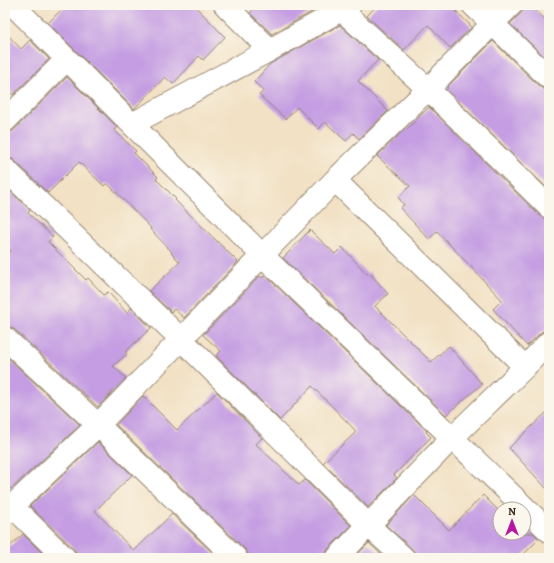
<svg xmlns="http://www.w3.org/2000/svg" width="554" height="563" font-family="Alegreya,serif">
<rect width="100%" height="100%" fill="#fbf7ec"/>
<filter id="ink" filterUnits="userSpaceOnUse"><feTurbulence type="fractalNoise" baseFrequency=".025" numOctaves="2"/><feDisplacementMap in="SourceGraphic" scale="8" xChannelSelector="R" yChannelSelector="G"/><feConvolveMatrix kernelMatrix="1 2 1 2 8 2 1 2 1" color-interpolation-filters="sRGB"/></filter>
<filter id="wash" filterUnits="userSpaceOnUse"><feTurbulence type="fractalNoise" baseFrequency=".012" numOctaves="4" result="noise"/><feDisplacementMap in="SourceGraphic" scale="16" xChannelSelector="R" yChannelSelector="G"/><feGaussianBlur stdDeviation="0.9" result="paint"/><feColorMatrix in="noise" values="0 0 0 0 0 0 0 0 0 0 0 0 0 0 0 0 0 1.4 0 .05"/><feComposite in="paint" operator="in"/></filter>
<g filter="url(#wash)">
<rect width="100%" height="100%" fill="#f2e1c4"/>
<g id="blocks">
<!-- building -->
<path fill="#c49de2" d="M 66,5 L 194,5 L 225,37 L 203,60 L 199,56 L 173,84 L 165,77 L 134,109 L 48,23 Z
M 258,5 L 324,5 L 272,34 L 250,13 Z
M 377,5 L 450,5 L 472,27 L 450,48 L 428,25 L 404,50 L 367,16 Z
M 529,5 L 530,5 L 549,23 L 549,61 L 510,24 Z
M 340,25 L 378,60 L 358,81 L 388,111 L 359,139 L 353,133 L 346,141 L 325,122 L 319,129 L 297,107 L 286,119 L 259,95 L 264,91 L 254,82 L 270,64 Z
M 5,32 L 21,49 L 30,40 L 49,59 L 13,95 L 5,86 Z
M 493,41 L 540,87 L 546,90 L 549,90 L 549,190 L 446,90 L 448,88 L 447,87 Z
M 67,77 L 117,127 L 114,130 L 136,151 L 134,153 L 158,177 L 156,179 L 176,199 L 175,200 L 238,262 L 184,318 L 174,309 L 171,312 L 170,311 L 149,291 L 180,262 L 171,253 L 172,252 L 150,229 L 151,228 L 107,183 L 104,186 L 79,162 L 48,193 L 14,160 L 8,157 L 5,157 L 5,133 L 9,133 L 14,130 Z
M 429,107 L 540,216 L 546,219 L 549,219 L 549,330 L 545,330 L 540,333 L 527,346 L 493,309 L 502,300 L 437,231 L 429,239 L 400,208 L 404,205 L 398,197 L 410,186 L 377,156 L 405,129 L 406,130 Z
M 5,186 L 30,210 L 28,213 L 53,237 L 48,242 L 86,280 L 88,278 L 104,295 L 108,292 L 127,313 L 131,308 L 151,328 L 125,352 L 127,354 L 113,366 L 126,378 L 98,407 L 14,329 L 8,326 L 5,326 L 5,257 L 11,251 L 5,244 Z
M 310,230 L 335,254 L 342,247 L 367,274 L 369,272 L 388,294 L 375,306 L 431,362 L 449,346 L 482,384 L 446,415 L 283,258 Z
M 265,275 L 427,431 L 426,432 L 431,437 L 394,475 L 397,478 L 368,507 L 323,463 L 356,432 L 354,431 L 355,430 L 312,386 L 280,420 L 216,356 L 221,351 L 203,335 L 260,276 L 262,278 Z
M 5,355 L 80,425 L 11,489 L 5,482 Z
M 217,392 L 262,438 L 256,444 L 299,485 L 305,480 L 351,526 L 328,549 L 325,555 L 325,558 L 248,558 L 248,554 L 245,549 L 116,425 L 143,396 L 177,430 Z
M 549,410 L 549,491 L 509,448 Z
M 98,442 L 132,475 L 95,511 L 134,551 L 172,514 L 218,558 L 77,558 L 77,554 L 74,549 L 30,506 Z
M 414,495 L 449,530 L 483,495 L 500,512 L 500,533 L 533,533 L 539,539 L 520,558 L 416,558 L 416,554 L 412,549 L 386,525 Z
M 23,534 L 47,558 L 5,558 L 5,551 Z
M 369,543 L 385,558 L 354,558 Z"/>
</g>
</g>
<g filter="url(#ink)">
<use href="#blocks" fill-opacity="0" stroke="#968671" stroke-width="1"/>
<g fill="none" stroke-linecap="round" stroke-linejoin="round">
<!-- minor casing -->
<g stroke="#968671" stroke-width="24">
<path id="minor" d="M 13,5 L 262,255 L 549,531
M 225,5 L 270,50
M 336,5 L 428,89 L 549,207
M 473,5 L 549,78
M 5,121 L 67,59
M 132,124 L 270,50 L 350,5
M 5,169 L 181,339 L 369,526 L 404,558
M 335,180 L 525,367
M 5,338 L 98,425 L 236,558
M 12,506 L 65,558
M 5,513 L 12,506 L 98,425 L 335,180 L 428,89 L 511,5
M 337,558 L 452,438 L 525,367 L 549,342"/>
</g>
<!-- minor -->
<use href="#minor" stroke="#fff" stroke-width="22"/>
</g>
</g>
<!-- margin -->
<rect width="554" height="563" fill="none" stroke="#fbf7ec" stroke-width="20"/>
<!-- north arrow -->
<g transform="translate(512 521)"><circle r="19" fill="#fbf7ec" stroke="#aea59a"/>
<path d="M0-3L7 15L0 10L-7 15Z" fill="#b5179e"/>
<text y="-6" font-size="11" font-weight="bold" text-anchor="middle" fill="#3b2a1e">N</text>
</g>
</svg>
